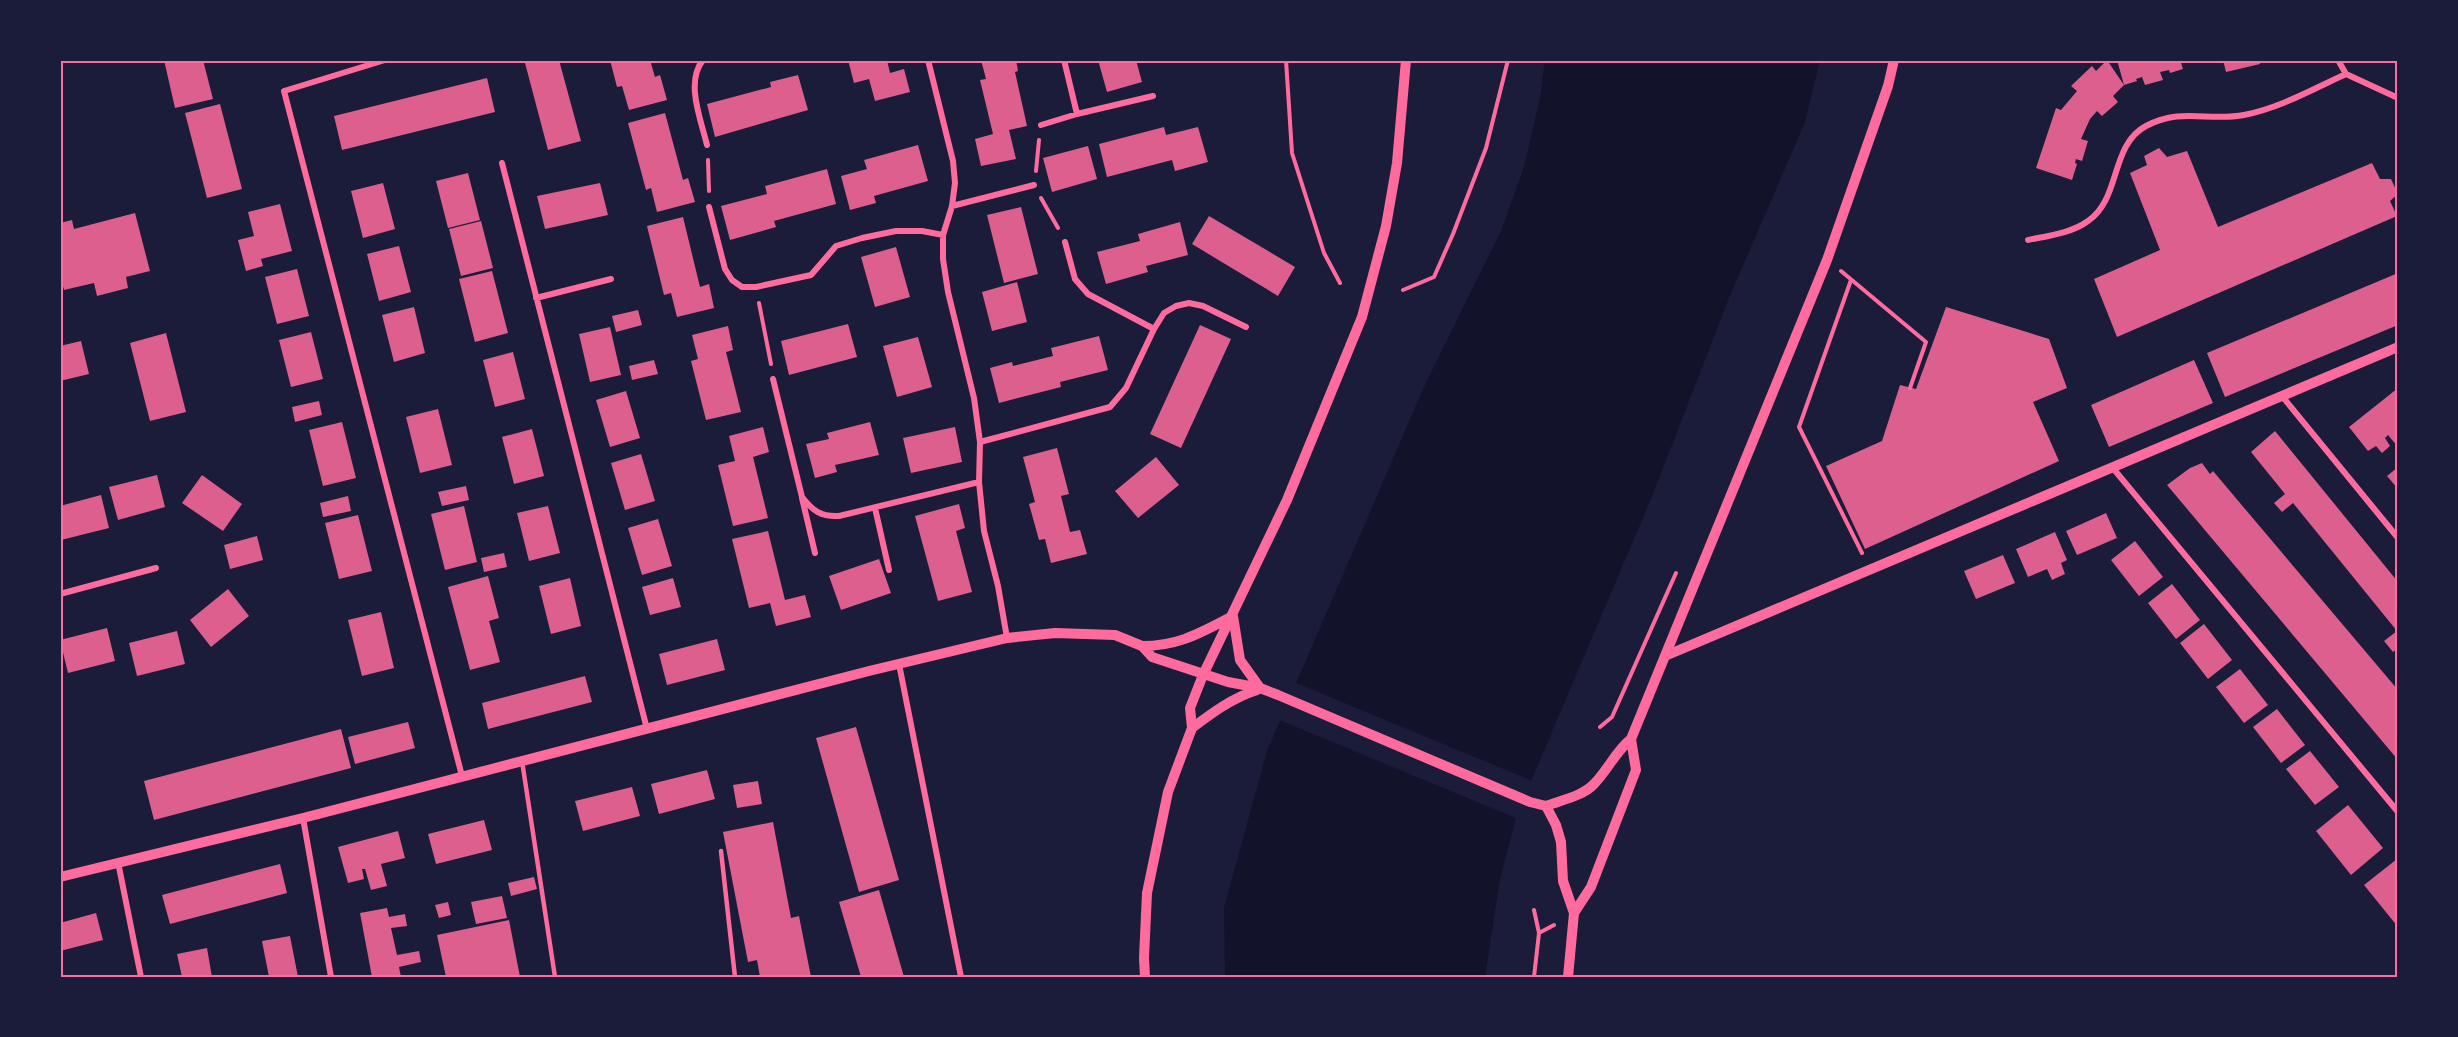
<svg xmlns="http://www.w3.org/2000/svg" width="2458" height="1037" font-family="'Open Sans',sans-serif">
<rect width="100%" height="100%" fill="#1b1b3a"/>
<!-- water -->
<path fill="#12122b" d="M 1545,60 L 1820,60 L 1805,122 L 1729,298 L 1651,499 L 1517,814 L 1500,879 L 1485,977 L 1225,977 L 1224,908 L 1267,751 L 1423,389 L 1501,231 L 1524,167 L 1540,98 Z"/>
<!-- pier -->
<path fill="#1b1b3a" d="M 1294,682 L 1535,782 L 1518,819 L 1277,719 Z"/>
<!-- building -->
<path fill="#dd5f8e" d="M 164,60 L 203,60 L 213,99 L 175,108 Z
M 536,60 L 559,60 L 581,141 L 548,150 L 525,63 Z
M 610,60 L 650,60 L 655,77 L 660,75 L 667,100 L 629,110 L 622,86 L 617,87 Z
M 848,60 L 887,60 L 890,73 L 904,69 L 910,92 L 875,101 L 869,79 L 854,83 Z
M 981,60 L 1016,60 L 1018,71 L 1015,72 L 1027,126 L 1009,130 L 1016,159 L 981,166 L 975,139 L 993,134 L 980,80 L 986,79 Z
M 1098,60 L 1136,60 L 1142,82 L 1107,92 Z
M 2107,60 L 2124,85 L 2113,96 L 2118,102 L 2102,116 L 2097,111 L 2090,119 L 2081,139 L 2088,141 L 2082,161 L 2076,159 L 2075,163 L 2077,164 L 2072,180 L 2036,168 L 2056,108 L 2061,110 L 2077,91 L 2071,86 L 2092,66 L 2096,71 Z
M 2117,60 L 2180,60 L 2183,69 L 2170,73 L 2169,70 L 2160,72 L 2163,80 L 2145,85 L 2142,77 L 2136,79 L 2137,81 L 2124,85 Z
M 2223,60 L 2259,60 L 2260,64 L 2226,72 Z
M 798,75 L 808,110 L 715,137 L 707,104 L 771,87 L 770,82 Z
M 487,78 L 495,112 L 342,150 L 334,116 Z
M 220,104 L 242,189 L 207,198 L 185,113 Z
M 665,113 L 683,180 L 688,178 L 695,202 L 657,212 L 651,188 L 646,190 L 628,123 Z
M 1164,127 L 1166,135 L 1198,127 L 1208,162 L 1175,171 L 1172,160 L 1107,177 L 1099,144 Z
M 918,145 L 928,181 L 874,196 L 876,203 L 850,210 L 841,176 L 867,169 L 864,160 Z
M 1088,146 L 1097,179 L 1052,192 L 1043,158 Z
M 2159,148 L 2167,157 L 2187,151 L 2218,227 L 2372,163 L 2380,179 L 2391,179 L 2398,194 L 2390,201 L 2397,216 L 2117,337 L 2094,279 L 2160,250 L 2130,173 L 2147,165 L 2144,156 Z
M 827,169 L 836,204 L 774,221 L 776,227 L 730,240 L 721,206 L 767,194 L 765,186 Z
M 468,173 L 480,220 L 448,228 L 436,181 Z
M 383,183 L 395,229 L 363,238 L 351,191 Z
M 600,183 L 608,215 L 545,229 L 537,196 Z
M 280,204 L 292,251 L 261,259 L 263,266 L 246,271 L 238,240 L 254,236 L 248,212 Z
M 1021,207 L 1038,274 L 1004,283 L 987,215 Z
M 135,213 L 150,271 L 126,277 L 128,288 L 97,296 L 94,283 L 64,290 L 60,275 L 60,223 L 72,220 L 74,229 Z
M 1209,216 L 1295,267 L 1278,296 L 1192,244 Z
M 683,217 L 700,287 L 709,284 L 714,308 L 677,317 L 671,293 L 664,295 L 647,226 Z
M 481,221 L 493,268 L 461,276 L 449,229 Z
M 1180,222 L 1188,255 L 1146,266 L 1148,272 L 1106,284 L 1097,252 L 1140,241 L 1138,234 Z
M 399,246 L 411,292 L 379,301 L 367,254 Z
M 896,247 L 910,297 L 875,307 L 861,257 Z
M 297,269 L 309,316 L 277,324 L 265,277 Z
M 492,271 L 508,333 L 475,342 L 459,279 Z
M 2398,273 L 2398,325 L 2225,397 L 2207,353 Z
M 1017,282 L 1027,322 L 992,331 L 982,292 Z
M 414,307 L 425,353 L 394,362 L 382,315 Z
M 1946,307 L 2049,339 L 2067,388 L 2033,402 L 2059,461 L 1865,549 L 1826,466 L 1882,441 L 1900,385 L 1916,389 Z
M 638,310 L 642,325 L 616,332 L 612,316 Z
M 848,324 L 857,357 L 789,375 L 781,341 Z
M 1200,325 L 1231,339 L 1181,448 L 1150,434 Z
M 728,326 L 733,350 L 726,352 L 741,412 L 706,420 L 691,361 L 698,359 L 692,335 Z
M 610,327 L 621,375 L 590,382 L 579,334 Z
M 311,332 L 323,379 L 291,387 L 279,340 Z
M 166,333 L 186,412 L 150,421 L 130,343 Z
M 1099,336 L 1108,370 L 1060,382 L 1061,387 L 999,403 L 990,368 L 1012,362 L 1013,366 L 1053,356 L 1051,348 Z
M 918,337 L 932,387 L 897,397 L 883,346 Z
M 81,341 L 89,374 L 60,381 L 60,346 Z
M 513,352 L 525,399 L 495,407 L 483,360 Z
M 654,360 L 658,374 L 632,380 L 629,366 Z
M 2194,360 L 2213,403 L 2109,447 L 2091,405 Z
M 2398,388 L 2398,447 L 2388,435 L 2385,438 L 2390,446 L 2382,453 L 2376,446 L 2368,451 L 2349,427 Z
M 626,391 L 640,438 L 610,447 L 596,400 Z
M 319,401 L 322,415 L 295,422 L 292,407 Z
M 438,409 L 452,465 L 420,473 L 406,417 Z
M 342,422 L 356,478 L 323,486 L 309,430 Z
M 870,422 L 879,455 L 835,465 L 837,472 L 815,478 L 806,444 L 829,439 L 827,433 Z
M 763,427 L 769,452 L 753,457 L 768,518 L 733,526 L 718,465 L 735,461 L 729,436 Z
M 955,427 L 962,462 L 911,473 L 903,438 Z
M 532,429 L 544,476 L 514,484 L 502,437 Z
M 2275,431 L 2398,582 L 2398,648 L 2393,652 L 2384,641 L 2397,631 L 2293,503 L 2282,512 L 2274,503 L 2285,494 L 2251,452 Z
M 1057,448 L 1069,494 L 1061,496 L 1070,532 L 1080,530 L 1087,554 L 1051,563 L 1045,539 L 1039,540 L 1029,504 L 1035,502 L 1023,457 Z
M 641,454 L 655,501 L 625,510 L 611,463 Z
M 1156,457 L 1179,485 L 1138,518 L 1115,491 Z
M 2202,463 L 2210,474 L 2213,471 L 2398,690 L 2398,760 L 2167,485 L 2190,468 Z
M 2398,467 L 2398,489 L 2387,476 Z
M 157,475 L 165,507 L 118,520 L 109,487 Z
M 202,475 L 242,504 L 223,531 L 182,503 Z
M 466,486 L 469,500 L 442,506 L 438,492 Z
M 101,495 L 109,528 L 61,540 L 60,506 Z
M 348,496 L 351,511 L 323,517 L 320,503 Z
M 959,504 L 965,528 L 956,531 L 972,592 L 938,601 L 915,516 Z
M 464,506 L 477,562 L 445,570 L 431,514 Z
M 548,506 L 560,553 L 529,561 L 517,513 Z
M 2106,513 L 2117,538 L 2077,555 L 2066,531 Z
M 358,515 L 372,571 L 339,579 L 325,523 Z
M 658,519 L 672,566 L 642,575 L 628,528 Z
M 768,531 L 785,600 L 805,595 L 811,617 L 776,626 L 770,603 L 749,608 L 732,539 Z
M 2055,532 L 2067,560 L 2061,563 L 2065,574 L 2052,580 L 2047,569 L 2028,577 L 2016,549 Z
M 257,536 L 263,560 L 230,569 L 224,545 Z
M 2135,541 L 2163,577 L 2139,596 L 2111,560 Z
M 504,553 L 507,567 L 484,572 L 481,558 Z
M 2003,555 L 2015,583 L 1976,599 L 1964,571 Z
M 879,559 L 891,593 L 841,610 L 829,576 Z
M 488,576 L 499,618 L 489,621 L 500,662 L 470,670 L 448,587 Z
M 570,578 L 581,626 L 551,634 L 539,586 Z
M 673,578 L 681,607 L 650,615 L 642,587 Z
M 2172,584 L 2200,620 L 2176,639 L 2148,603 Z
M 228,589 L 249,616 L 211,647 L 190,620 Z
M 381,612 L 394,668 L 362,676 L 348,620 Z
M 2204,624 L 2232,660 L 2208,679 L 2180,643 Z
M 107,628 L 115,661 L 68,673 L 60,640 Z
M 177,631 L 185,664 L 137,676 L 129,643 Z
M 717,639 L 725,670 L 667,685 L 659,654 Z
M 2240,669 L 2268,705 L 2244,723 L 2216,687 Z
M 585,676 L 592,702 L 488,729 L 482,703 Z
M 2277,709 L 2305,745 L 2281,763 L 2253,727 Z
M 408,722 L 415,748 L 355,764 L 348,737 Z
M 856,727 L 899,880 L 859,892 L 816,738 Z
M 341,729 L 351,768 L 154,820 L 144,781 Z
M 2310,751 L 2339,787 L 2315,805 L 2286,769 Z
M 707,770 L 715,799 L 659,814 L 651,784 Z
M 758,781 L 762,804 L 737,808 L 733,785 Z
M 632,787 L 640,816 L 583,831 L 575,801 Z
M 2348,805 L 2383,848 L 2351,875 L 2316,831 Z
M 484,820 L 492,850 L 436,864 L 428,834 Z
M 773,822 L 791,918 L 799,916 L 811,977 L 760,977 L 757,960 L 748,962 L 723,832 Z
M 398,831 L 405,858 L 381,864 L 387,886 L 371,890 L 365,869 L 362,869 L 364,879 L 348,883 L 338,847 Z
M 2397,859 L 2398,861 L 2398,927 L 2364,885 Z
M 280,864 L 287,893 L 170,924 L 162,895 Z
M 534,877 L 537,889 L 511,896 L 508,883 Z
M 879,890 L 904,977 L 861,977 L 839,902 Z
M 502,896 L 507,918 L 476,924 L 471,902 Z
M 448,902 L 451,915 L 439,918 L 435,905 Z
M 387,908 L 389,917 L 405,914 L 407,926 L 391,928 L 397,955 L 419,951 L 421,962 L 399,967 L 401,977 L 372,977 L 360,913 Z
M 96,913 L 103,940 L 60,951 L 60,923 Z
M 509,920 L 520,977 L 446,977 L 437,935 Z
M 290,936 L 298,977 L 269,977 L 262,941 Z
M 207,948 L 212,977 L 182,977 L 177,954 Z"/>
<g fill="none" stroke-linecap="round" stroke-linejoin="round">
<!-- path -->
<path stroke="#ff6b9d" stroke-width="4" d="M 1286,60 L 1292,153 L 1324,253 L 1340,283
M 708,160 L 709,191
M 1036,171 L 1039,140
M 1041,198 L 1058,228
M 1841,271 L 1926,342 L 1910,388
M 1851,280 L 1799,427 L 1862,553
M 1403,290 L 1434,277 L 1453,234 L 1486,148 L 1508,60
M 759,303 L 771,364
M 1600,727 L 1612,717 L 1676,573
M 1539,933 L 1554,925
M 1534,977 L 1539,933 L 1534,910"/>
<!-- service -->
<path stroke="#ff6b9d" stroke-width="4.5" d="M 522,761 L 555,977
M 721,851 L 735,977"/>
<!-- minor -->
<path stroke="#ff6b9d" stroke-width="6" d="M 385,60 L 284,91 L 462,776
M 703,60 C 685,82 701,120 707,145
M 928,60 L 953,161 L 955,183 L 952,206 L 943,235 L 943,259 L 948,292 L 974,398 L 980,442 L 979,482 L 984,531 L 998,586 L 1007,638
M 1064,60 L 1077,114 L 1153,96
M 2338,60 L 2346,74
M 1041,125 L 1077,114
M 502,163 L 647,729
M 952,206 L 1034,185
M 709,207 L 725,269 L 732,280 L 742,287 L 756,287 L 811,275 L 836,246 L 862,238 L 896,231 L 922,231 L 943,235
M 2028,240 C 2047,236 2072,233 2088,221 C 2121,199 2110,145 2146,126 C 2182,107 2208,122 2244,115 C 2280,108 2313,89 2346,74 L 2398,98
M 1065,242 L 1075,279 L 1088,294 L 1154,329
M 536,298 L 611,279
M 773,379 L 802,497 C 813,511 821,517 839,516 L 979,482
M 2282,396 L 2398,538
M 980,442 L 1110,407 L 1126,388 L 1154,329 L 1164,313 L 1176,306 L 1189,303 L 1203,306 L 1246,327
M 2112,467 L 2398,812
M 802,498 L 815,553
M 875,508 L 889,570
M 60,594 L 156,568
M 899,664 L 961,977
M 303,818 L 331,977
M 118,862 L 141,977"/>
<!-- tertiary -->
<path stroke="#ff6b9d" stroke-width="10" d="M 1233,616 L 1240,660 L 1260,688
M 1142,646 C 1179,646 1200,633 1233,616
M 1665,656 L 2398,347
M 1192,728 C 1212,713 1232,698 1257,690
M 1546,806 C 1561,800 1583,796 1594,784 C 1608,770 1615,752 1631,739 L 1827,260 L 1888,86 L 1894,60
M 1546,806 L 1556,825 L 1561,842 L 1563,881 L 1574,913
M 60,877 L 303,818 L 869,671 L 1007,638 L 1055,633 L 1115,635 L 1142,646 L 1152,657 L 1228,682 L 1260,688 L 1278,695 L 1530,802 L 1546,806
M 1145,977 L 1144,958 L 1147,893 L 1168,792 L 1192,728 L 1190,708 L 1203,675 L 1287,500 L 1362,317 L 1386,226 L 1397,163 L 1406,60
M 1568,977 L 1574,913 L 1591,887 L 1636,770 L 1631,739"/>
</g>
<!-- border -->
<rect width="2458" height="1037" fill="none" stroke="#1b1b3a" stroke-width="123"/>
<rect x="62" y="62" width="2334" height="914" fill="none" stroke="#ff6b9d" stroke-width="2"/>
</svg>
